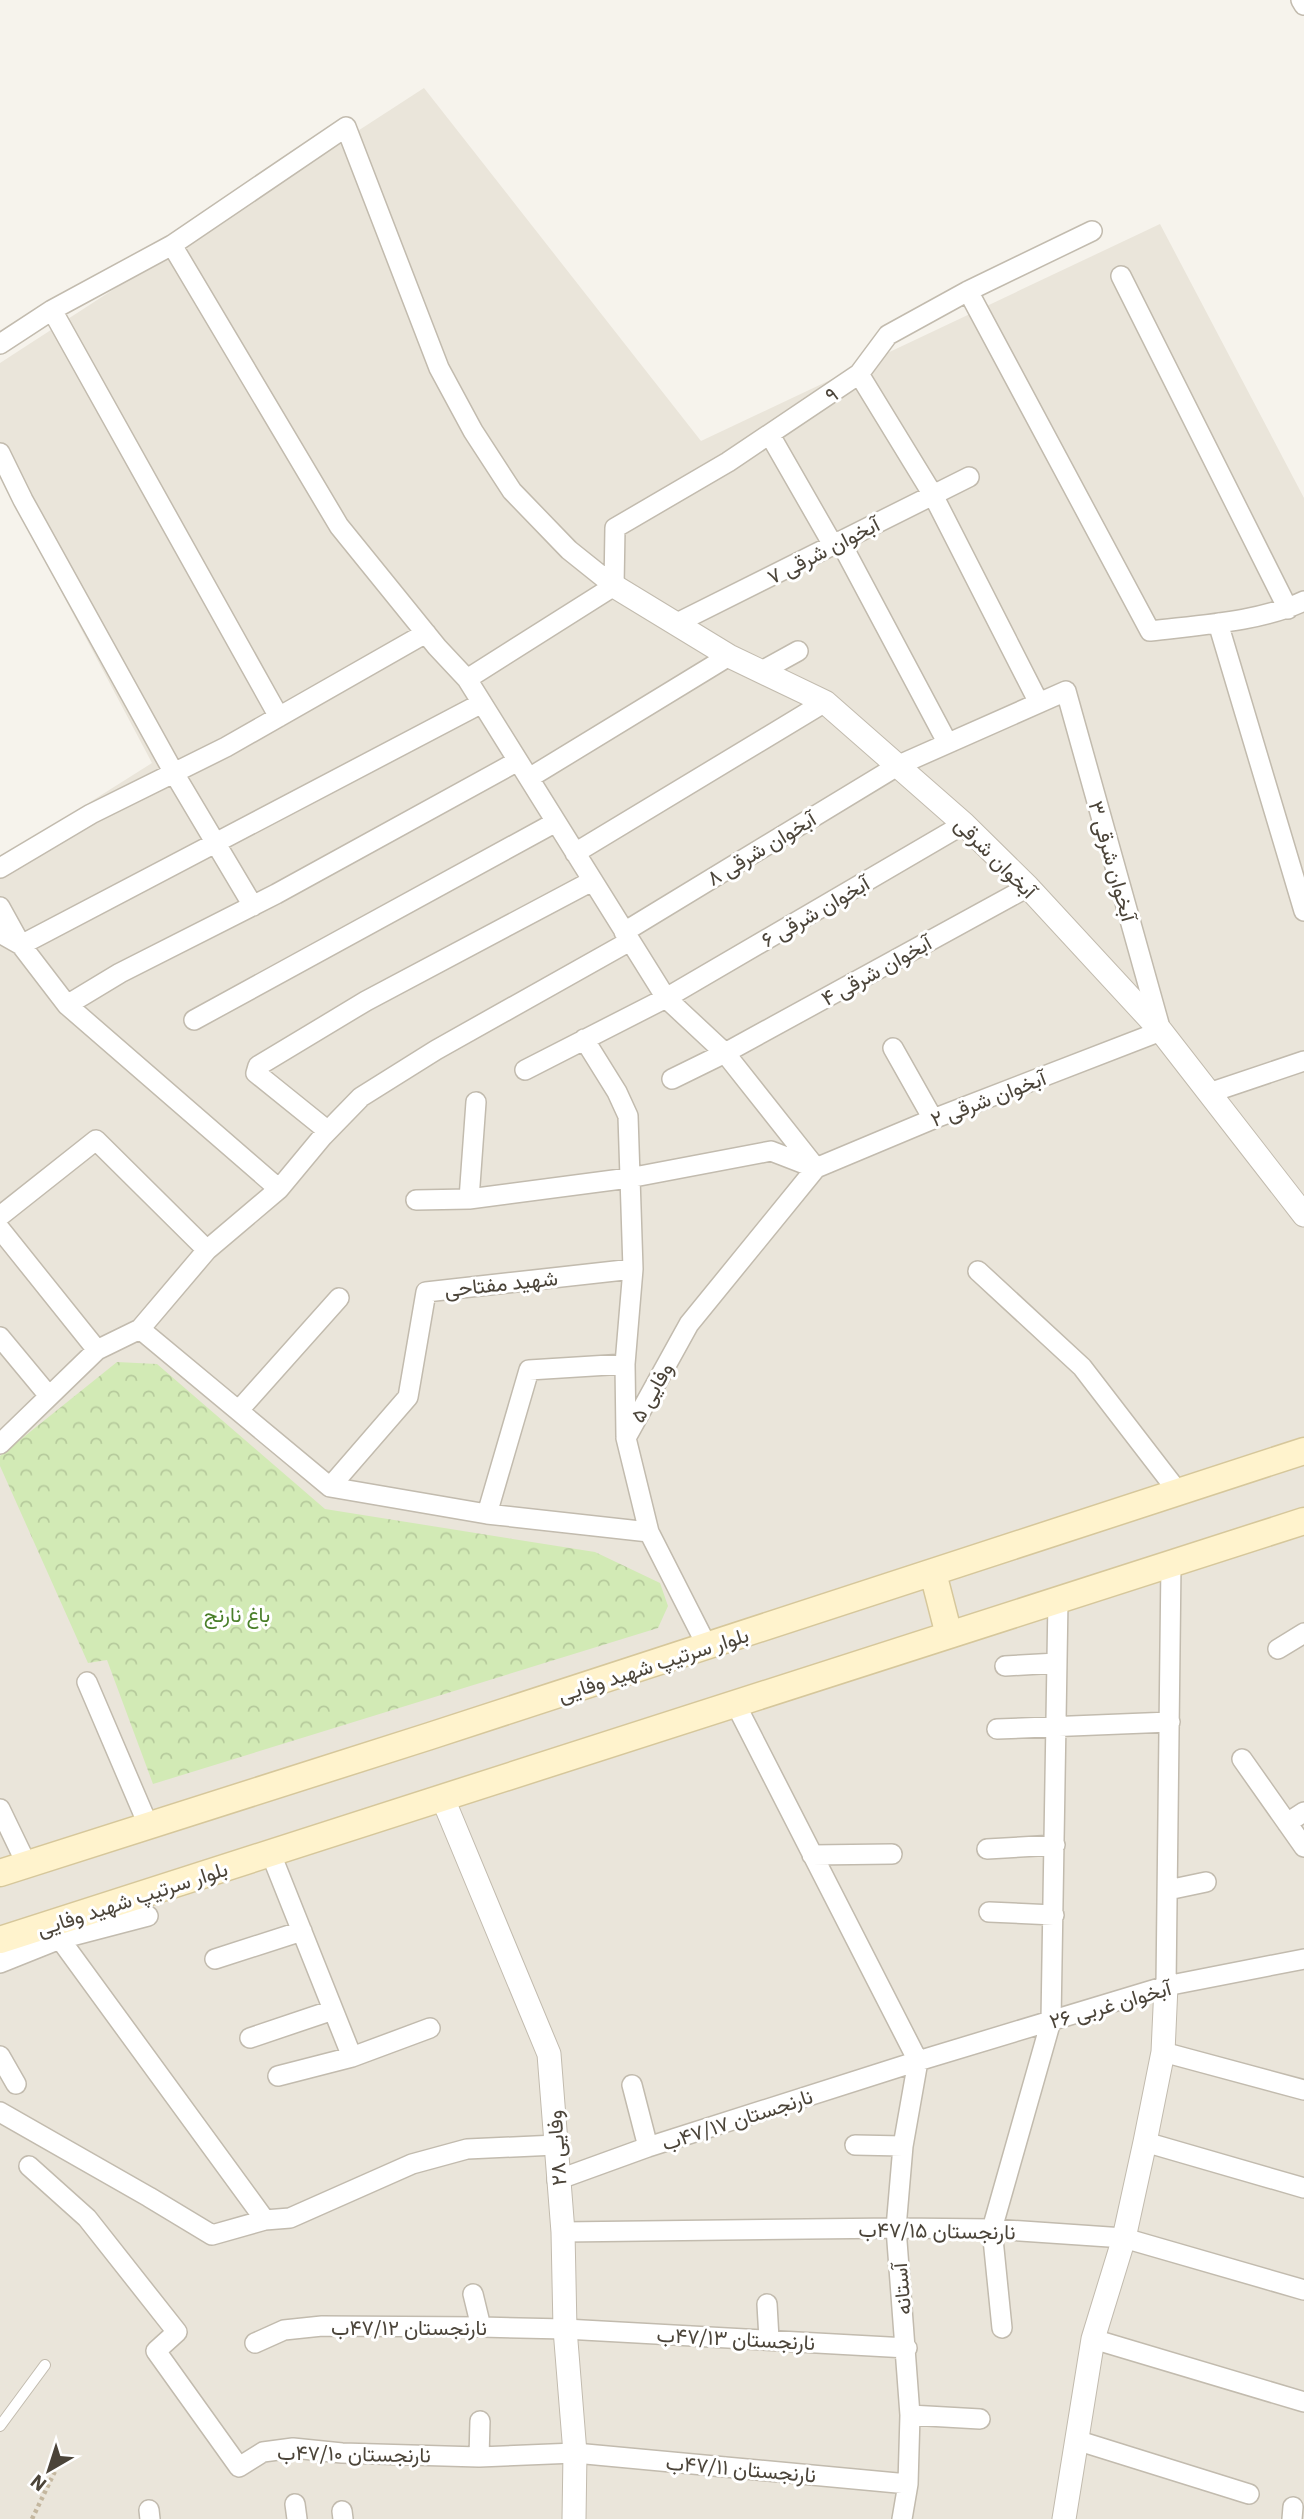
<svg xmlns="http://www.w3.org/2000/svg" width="1304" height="2519" font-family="'IBM Plex Sans',Vazirmatn,sans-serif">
<defs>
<pattern id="forest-crowns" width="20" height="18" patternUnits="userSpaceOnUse" patternTransform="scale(1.75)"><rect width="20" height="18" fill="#d2eab5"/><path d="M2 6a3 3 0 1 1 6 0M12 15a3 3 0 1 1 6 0" fill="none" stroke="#b6ca9c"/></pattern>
</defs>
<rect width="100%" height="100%" fill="#f6f3ec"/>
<!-- residential -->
<path fill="#eae5da" d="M 424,88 L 701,441 L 1160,224 L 1304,498 L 1304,2519 L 0,2519 L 0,859 L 152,763 L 0,476 L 0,363 Z"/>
<!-- forest -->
<path fill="url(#forest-crowns)" d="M 117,1362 L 157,1364 L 325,1509 L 595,1552 L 660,1583 L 668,1606 L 658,1628 L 153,1784 L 107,1660 L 88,1663 L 0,1466 L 0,1456 Z"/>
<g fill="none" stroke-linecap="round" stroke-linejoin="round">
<!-- service casing -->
<g stroke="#c2bbae" stroke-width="12">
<path id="service" d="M 0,2426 L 45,2365"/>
</g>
<!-- minor casing -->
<g stroke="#c2bbae" stroke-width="22">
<path id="minor" d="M 1301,0 L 1304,5
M 172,245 L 339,526 L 437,647 L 467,679 L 666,998 L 725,1053 L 816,1168
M 1121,276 L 1288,609
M 968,291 L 1150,631 C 1199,625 1260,622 1304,601
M 52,310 L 279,717
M 0,344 L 52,310 L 172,245 L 346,127 L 439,368 L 473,431 L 512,491 L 569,550 L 614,586
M 859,374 L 933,495 L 1039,703
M 770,435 L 833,545
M 0,453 L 23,500 L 174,773 L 253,906
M 840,541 L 947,742
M 614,586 L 615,528 L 728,462 L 859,374 L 888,335 L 968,291 L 1092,231
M 677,623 L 969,477
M 1218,623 L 1304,911
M 760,672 L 798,651
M 467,679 L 614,586
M 529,778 L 729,656
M 575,853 L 825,702
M 0,868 L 91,814 L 226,747 L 426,633
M 0,907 L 21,945 L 67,1005 L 279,1189
M 624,932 L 899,765 L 1066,691 L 1161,1031 L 933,1119 L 816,1168 L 689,1324 L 626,1438 L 649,1532 L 707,1646
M 0,933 L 21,945 L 482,703
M 67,1005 L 120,973 L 276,894 L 518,761
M 194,1020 L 556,822
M 584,1039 L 617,1092 L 628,1116 L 633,1269 L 625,1364 L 626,1436
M 893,1048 L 933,1119
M 525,1070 L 666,998 L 964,824
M 672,1079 L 725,1053 L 1028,887
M 1209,1093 L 1304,1061
M 328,1131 L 256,1073 L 258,1066 L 366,1001 L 592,881
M 469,1199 L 476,1102
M 416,1200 L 469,1199 L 629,1178 L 771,1151 L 815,1168
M 0,1216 L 96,1140 L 207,1250
M 0,1229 L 97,1350
M 978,1271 L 1082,1367 L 1179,1493
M 140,1329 L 330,1487 L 487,1514 L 649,1532
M 0,1337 L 49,1396
M 239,1410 L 339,1298
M 0,1444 L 97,1350 L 140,1329 L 207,1250 L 279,1189 L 323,1136 L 361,1097 L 436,1050 L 630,941
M 330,1487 L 408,1397 L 426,1292 L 633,1269
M 487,1514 L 529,1370 L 625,1364
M 1278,1649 L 1304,1633
M 1005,1666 L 1057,1663
M 87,1682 L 149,1827
M 735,1703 L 918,2061
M 997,1729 L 1170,1722
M 1242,1759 L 1304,1847
M 0,1809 L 27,1865
M 1287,1823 L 1304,1812
M 987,1849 L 1055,1845
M 271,1854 L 352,2057
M 812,1855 L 892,1854
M 1168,1890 L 1206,1882
M 989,1912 L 1054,1915
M 49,1924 L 265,2220
M 215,1959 L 302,1931
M 0,1963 L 60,1939 L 148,1916
M 1166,1986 L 1171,1563
M 250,2038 L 333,2010
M 1163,2052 L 1304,2090
M 0,2056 L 16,2084
M 278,2076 L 352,2057 L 430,2028
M 632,2085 L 648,2147
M 0,2112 L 149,2197 L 212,2235 L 265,2220 L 290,2218 L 412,2164 L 467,2149 L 556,2145
M 1145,2142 L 1304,2188
M 855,2145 L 903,2146
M 29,2166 L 87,2218 L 177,2332 L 156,2351 L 239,2467 L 263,2452 L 293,2448 L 342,2453 L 479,2457 L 575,2453 L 908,2484
M 557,2180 L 648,2147 L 918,2061 L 1166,1986 L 1304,1959
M 563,2232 L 896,2228 L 992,2229 L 1124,2238 L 1304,2290
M 473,2294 L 481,2327
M 767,2304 L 769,2339
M 1002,2328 L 992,2229 L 1051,2021 L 1058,1600
M 1093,2339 L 1304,2402
M 255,2343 L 284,2330 L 322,2326 L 481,2327 L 565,2329 L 907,2348
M 910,2415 L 980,2419
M 1076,2440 L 1249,2494
M 479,2457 L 480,2421
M 295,2504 L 297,2519
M 149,2510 L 150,2519
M 342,2511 L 343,2519
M 902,2519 L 908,2484 L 910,2415 L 896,2228 L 903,2146 L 918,2061
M 1292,2519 L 1293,2507"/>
</g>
<!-- tertiary casing -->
<g stroke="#c2bbae" stroke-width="25">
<path id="tertiary" d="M 614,586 L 729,656 L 825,702 L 964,824 L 1028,887 L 1161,1031 L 1304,1215
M 443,1799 L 549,2054 L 563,2232 L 565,2329 L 575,2453 L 574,2519
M 1064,2519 L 1093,2339 L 1124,2238 L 1145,2142 L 1163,2052 L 1166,1986"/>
</g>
<!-- secondary casing -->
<g stroke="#d6c79b" stroke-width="29">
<path id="secondary" d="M 933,1573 L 949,1635
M 0,1873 L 430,1736 L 1304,1451
M 0,1940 L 1304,1521"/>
</g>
<!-- path -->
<path stroke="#c4b79f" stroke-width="4.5" stroke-dasharray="3.5 3.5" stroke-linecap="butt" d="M 32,2519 L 57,2467"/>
<!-- service -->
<use href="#service" stroke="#fff" stroke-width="10"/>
<!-- minor -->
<use href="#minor" stroke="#fff" stroke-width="19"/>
<!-- tertiary -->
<use href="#tertiary" stroke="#fff" stroke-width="23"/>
<!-- secondary -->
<use href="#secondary" stroke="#fff3cd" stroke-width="26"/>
</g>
<g text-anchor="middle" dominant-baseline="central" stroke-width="6" stroke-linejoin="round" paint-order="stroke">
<!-- street labels -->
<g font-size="21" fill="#4b4439" stroke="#fff">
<text transform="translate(831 394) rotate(-35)">۹</text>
<text transform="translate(823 550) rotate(-27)">آبخوان شرقی ۷</text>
<text transform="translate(761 848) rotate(-31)">آبخوان شرقی ۸</text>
<text transform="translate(996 857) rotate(45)">آبخوان شرقی</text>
<text transform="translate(1113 861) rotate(74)">آبخوان شرقی ۳</text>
<text transform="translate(815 911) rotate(-30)">آبخوان شرقی ۶</text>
<text transform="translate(876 970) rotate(-29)">آبخوان شرقی ۴</text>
<text transform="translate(988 1098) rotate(-21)">آبخوان شرقی ۲</text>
<text transform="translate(501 1283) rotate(-6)">شهید مفتاحی</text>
<text transform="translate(651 1392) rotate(-61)">وفایی ۵</text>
<text transform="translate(653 1664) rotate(-18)">بلوار سرتیپ شهید وفایی</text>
<text transform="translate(132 1898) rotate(-18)">بلوار سرتیپ شهید وفایی</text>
<text transform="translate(1110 2004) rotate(-16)">آبخوان غربی ۲۶</text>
<text transform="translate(737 2119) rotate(-18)">نارنجستان ۴۷/۱۷ب</text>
<text transform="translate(556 2148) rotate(-94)">وفایی ۲۸</text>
<text transform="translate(937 2230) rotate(1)">نارنجستان ۴۷/۱۵ب</text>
<text transform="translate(901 2289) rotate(-95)">آستانه</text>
<text x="409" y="2327">نارنجستان ۴۷/۱۲ب</text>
<text transform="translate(736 2338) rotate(3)">نارنجستان ۴۷/۱۳ب</text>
<text transform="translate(354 2453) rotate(1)">نارنجستان ۴۷/۱۰ب</text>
<text transform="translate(741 2468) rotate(5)">نارنجستان ۴۷/۱۱ب</text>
</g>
<!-- park labels -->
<g font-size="21" fill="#4a7f2a" stroke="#fff">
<text x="237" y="1614">باغ نارنج</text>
</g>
</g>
<!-- north arrow -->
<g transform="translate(49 2470) rotate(219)" stroke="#ffffff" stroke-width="5" paint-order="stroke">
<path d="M0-5L12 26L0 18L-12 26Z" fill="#4b4439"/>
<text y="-10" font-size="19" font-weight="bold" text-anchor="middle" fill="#4b4439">N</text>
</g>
</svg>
